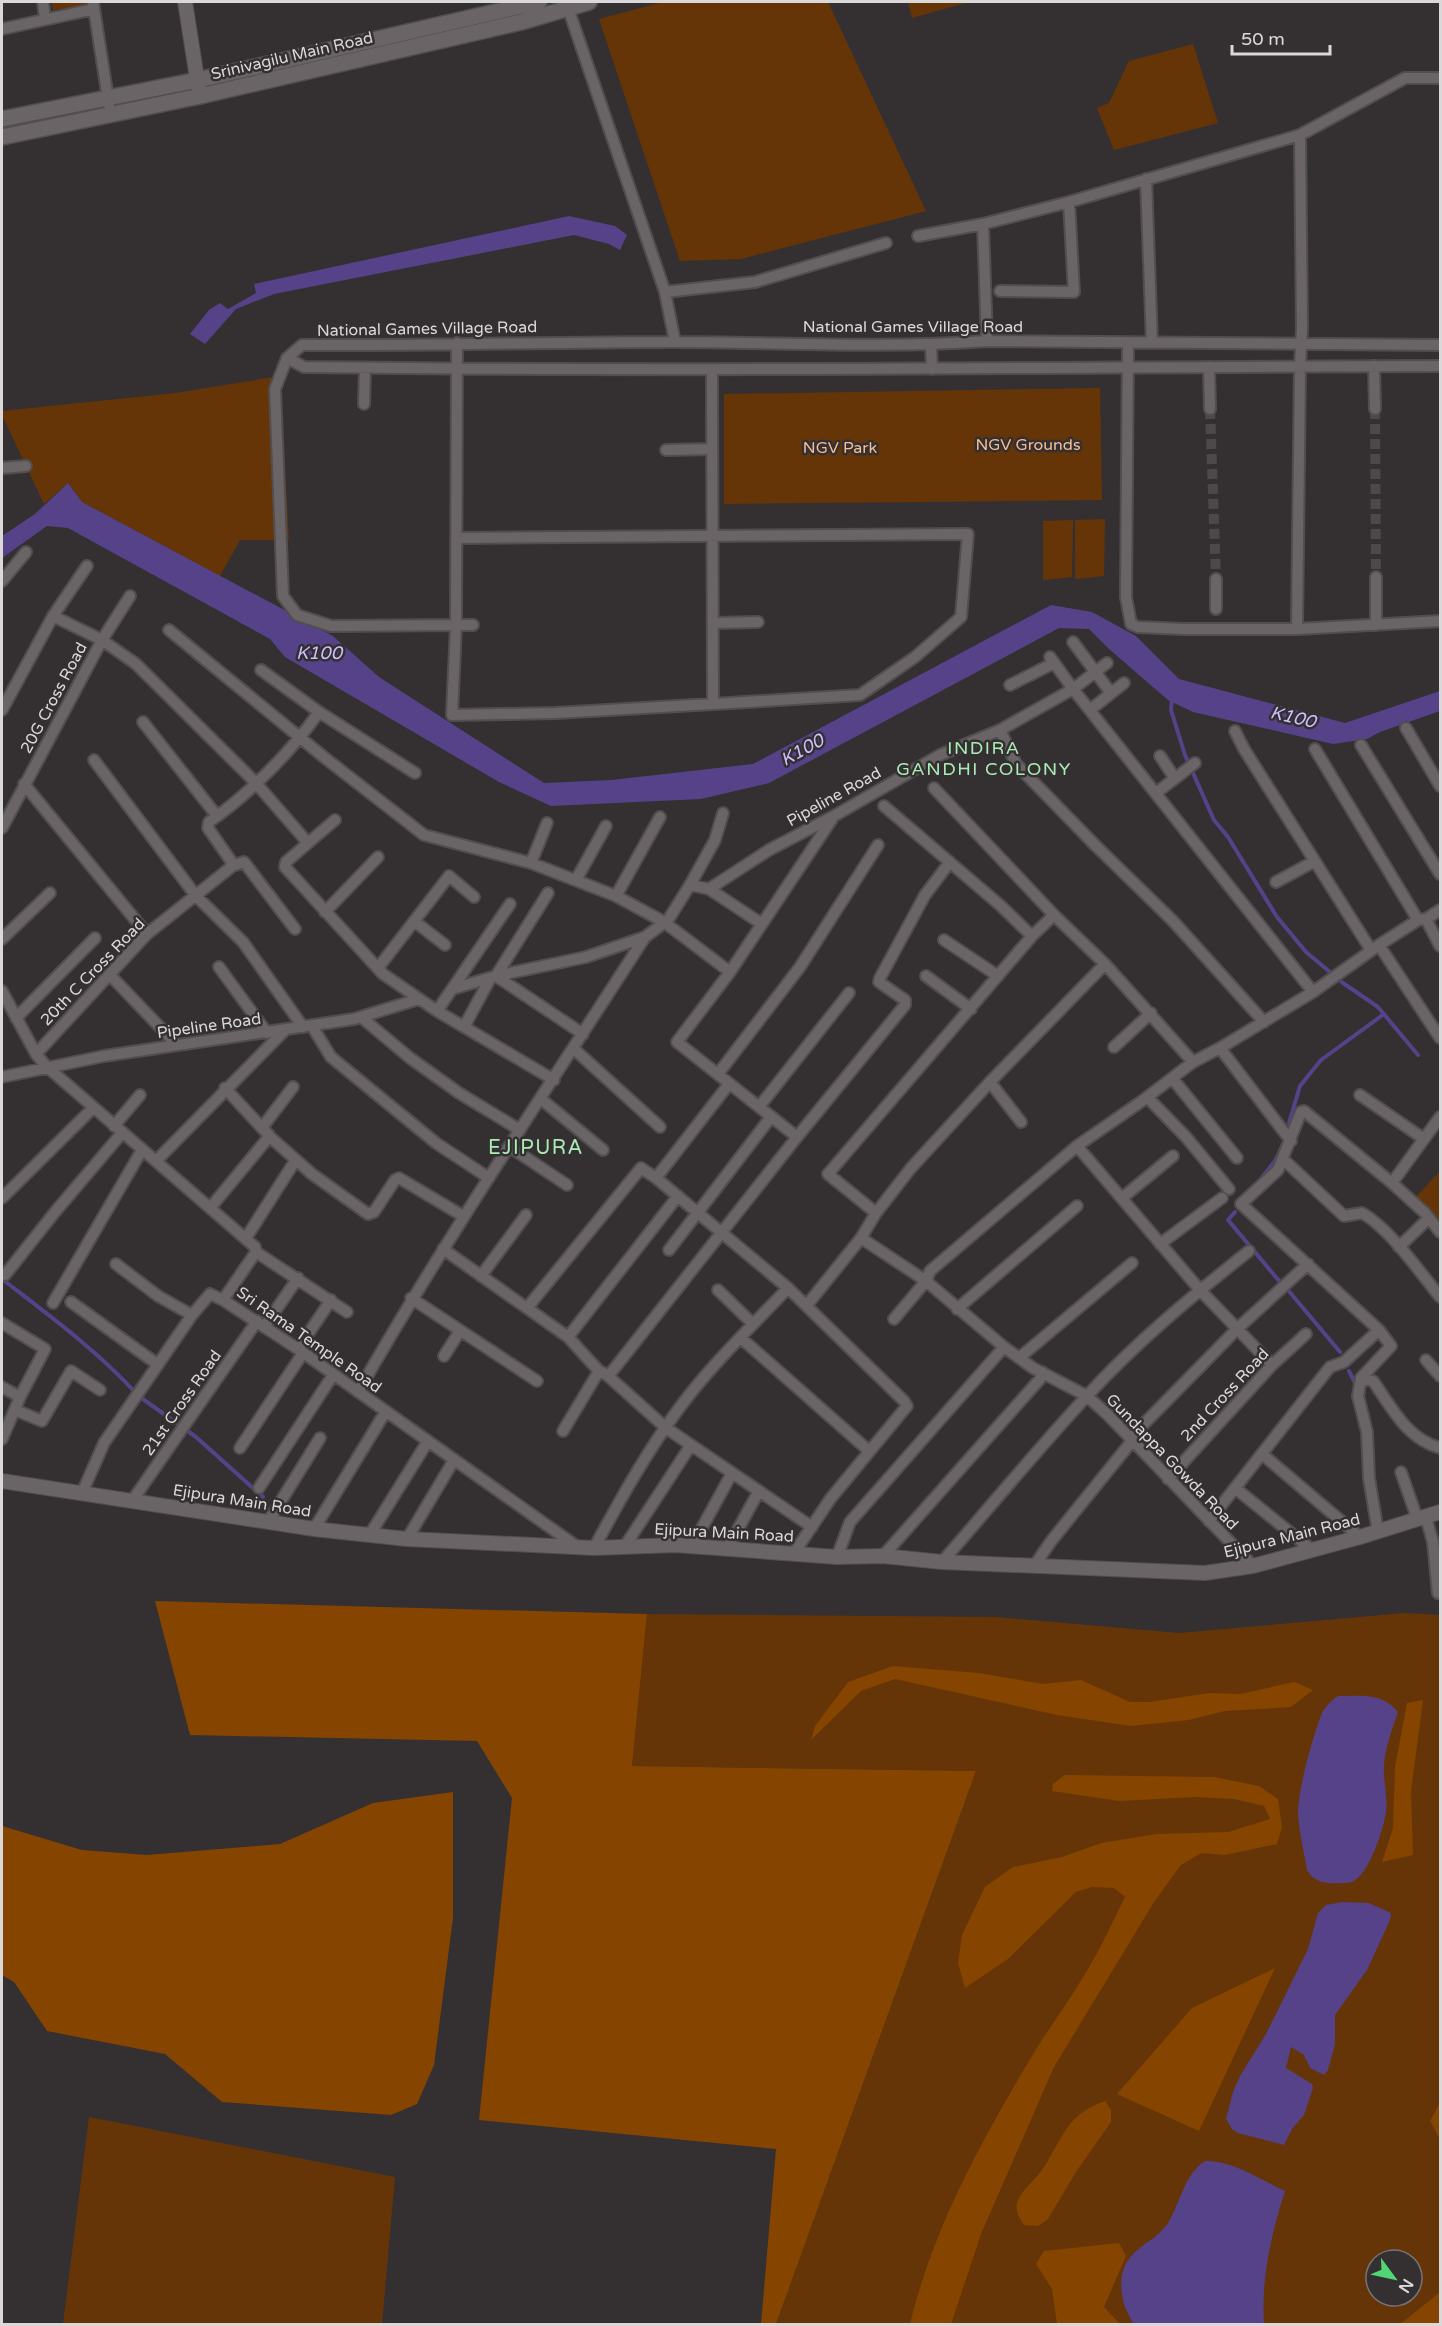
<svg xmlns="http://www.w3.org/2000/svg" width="1442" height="2326" font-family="'Varela Round',sans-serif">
<rect width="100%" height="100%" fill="#343031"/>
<!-- green -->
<path fill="#663507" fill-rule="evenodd" d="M 52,2 L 87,2 L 87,6 L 53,10 Z
M 663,2 L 828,2 L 926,211 L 741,259 L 680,261 L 599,19 Z
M 908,2 L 969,2 L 912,18 Z
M 1193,44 L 1218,123 L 1114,150 L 1097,108 L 1109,103 L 1129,61 Z
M 280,376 L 289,540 L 240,540 L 220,576 L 82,502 L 68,483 L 44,504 L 2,415 L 2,411 L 176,393 Z
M 1100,388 L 1102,500 L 724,504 L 724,394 Z
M 1105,519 L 1104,576 L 1075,579 L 1075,520 Z
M 1073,520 L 1072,577 L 1043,580 L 1043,521 Z
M 1440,1171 L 1440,1228 L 1415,1198 Z
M 1404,1613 L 1440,1615 L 1440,2102 L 1430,2121 L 1440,2140 L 1440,2292 L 1400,2324 L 776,2324 L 976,1771 L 632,1766 L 647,1614 L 995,1617 L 1179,1633 ZM 1376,2260 L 1412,2260 L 1412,2296 L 1376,2296 Z
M 89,2117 L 395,2177 L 382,2324 L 63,2324 Z"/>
<!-- forest -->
<path fill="#854400" d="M 155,1601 L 647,1614 L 632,1766 L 976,1771 L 776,2324 L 761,2324 L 776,2149 L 479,2120 L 512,1798 L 477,1741 L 190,1735 Z
M 893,1666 L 979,1673 L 1043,1684 L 1081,1680 L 1130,1702 L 1149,1702 L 1210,1693 L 1240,1694 L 1294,1682 L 1313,1690 L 1291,1707 L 1225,1711 L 1189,1720 L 1131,1726 L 1057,1715 L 895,1679 L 861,1691 L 811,1740 L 815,1726 L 848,1682 Z
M 1423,1700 L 1411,1791 L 1413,1855 L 1382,1862 L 1393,1828 L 1395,1767 L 1407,1703 Z
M 1065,1775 L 1214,1777 L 1259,1786 L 1278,1799 L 1282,1827 L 1277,1844 L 1225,1855 L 1201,1853 L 1181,1865 L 1154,1902 L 1054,2067 L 981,2234 L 951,2324 L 910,2324 C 934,2225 983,2138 1035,2051 C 1051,2025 1070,2000 1085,1974 C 1100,1950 1112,1923 1125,1897 L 1114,1888 L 1092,1887 L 1076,1892 L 1008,1959 L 965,1988 L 958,1963 L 962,1935 L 985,1887 L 1013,1867 L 1062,1857 L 1101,1843 L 1157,1834 L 1228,1832 L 1270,1819 L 1264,1806 L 1234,1799 L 1195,1797 L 1119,1801 L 1052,1791 L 1053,1784 Z
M 453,1792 L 453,1918 L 434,2065 L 417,2104 L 391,2115 L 222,2102 L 165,2054 L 47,2031 L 14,1982 L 2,1975 L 2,1826 L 82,1850 L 147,1855 L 280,1844 L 373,1803 Z
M 1275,1968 L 1199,2131 L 1117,2094 L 1192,2008 Z
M 1105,2101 L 1111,2110 L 1111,2122 L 1076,2172 L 1048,2219 L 1038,2226 L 1024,2225 C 1019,2218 1014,2209 1018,2200 C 1023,2188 1037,2179 1044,2167 C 1064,2136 1066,2115 1105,2101 Z
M 1440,2102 L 1440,2140 L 1430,2121 Z
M 1119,2243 L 1126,2256 L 1104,2307 L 1120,2324 L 1057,2324 L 1052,2289 L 1036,2264 L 1044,2251 Z
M 1440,2292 L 1440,2324 L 1400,2324 Z"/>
<!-- water -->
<path fill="#554288" d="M 569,216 L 615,226 L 627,235 L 620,250 L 609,244 L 574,235 L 274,294 L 236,309 L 205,344 L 190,334 L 209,310 L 220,303 L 228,309 L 256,293 L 254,284 Z
M 68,483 L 82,502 L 333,636 L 379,677 L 544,783 L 611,780 L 753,764 L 1051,605 L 1092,612 L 1136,636 L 1179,679 L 1345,723 L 1440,691 L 1440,711 L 1380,732 L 1367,739 L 1333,744 L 1193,712 L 1168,700 L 1109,649 L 1089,629 L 1059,628 L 769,783 L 701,799 L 551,806 L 499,782 L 285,657 L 270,639 L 68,528 L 47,526 L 2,558 L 2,536 L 35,514 Z
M 1338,1696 C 1361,1696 1382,1692 1398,1712 C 1392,1730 1385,1747 1384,1766 C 1383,1781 1388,1797 1386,1813 C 1383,1830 1369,1875 1352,1882 C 1348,1883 1343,1883 1338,1883 C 1325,1884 1314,1882 1307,1870 C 1304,1851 1299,1832 1298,1814 C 1298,1789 1313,1736 1322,1713 C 1326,1705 1331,1701 1338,1696 Z
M 1342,1902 L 1369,1903 L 1391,1913 L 1390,1920 L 1367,1970 L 1335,2015 L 1335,2044 L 1328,2070 L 1324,2075 L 1310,2068 L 1304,2055 L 1291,2047 L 1286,2068 L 1312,2084 L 1313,2088 L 1304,2115 L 1292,2129 L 1284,2145 L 1238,2133 L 1232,2129 L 1226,2119 L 1233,2092 L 1240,2076 L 1266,2034 L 1308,1949 L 1318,1913 L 1326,1905 Z
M 1205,2161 C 1232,2160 1261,2180 1285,2191 C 1271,2235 1261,2278 1264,2324 L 1134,2324 C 1120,2304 1114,2272 1134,2253 C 1145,2242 1159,2237 1168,2223 C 1181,2202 1183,2176 1205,2161 Z"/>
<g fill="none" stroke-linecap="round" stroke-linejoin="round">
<!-- stream -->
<path stroke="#554288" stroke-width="4" d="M 1172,699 L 1171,710 L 1185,755 L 1214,820 L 1228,837 L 1277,917 L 1306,952 L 1343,983 L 1378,1007 L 1418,1055
M 1289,1123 L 1300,1086 L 1321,1060 L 1384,1014
M 1260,1180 L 1275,1161 L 1283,1144
M 1235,1212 L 1228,1220 L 1280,1282
M 2,1279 C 47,1314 94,1348 133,1390
M 1288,1290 L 1340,1352
M 1349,1371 L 1356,1385
M 140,1397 L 196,1437 L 263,1497"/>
<!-- minor-tunnel -->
<path stroke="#4d494a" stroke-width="10" stroke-dasharray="10 5" stroke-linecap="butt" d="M 1210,409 L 1216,579
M 1375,409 L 1376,577"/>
<!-- minor casing -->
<g stroke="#514e4f" stroke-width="14">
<path id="minor" d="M 43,2 L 45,19
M 93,2 L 109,105
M 566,2 L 665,292 L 675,342
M 2,29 L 94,9
M 1146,179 L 1152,343
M 983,224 L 987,341
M 918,236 L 983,224 L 1069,202 L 1300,135 L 1405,78 L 1440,78
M 1000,291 L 1074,292 L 1069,202
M 665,292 L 755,282 L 886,243
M 457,343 L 456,625 L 331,626 L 297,615 L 283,596 L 275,389 L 287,358 L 302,345 C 426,346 550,342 674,342 C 778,342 882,349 987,341 L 1440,345
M 1128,343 L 1126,597 L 1131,624 L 1138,627 L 1183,629 L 1297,629 L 1440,621
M 931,345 L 932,369
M 287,358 L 304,367 C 683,372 1061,367 1440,366
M 1374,366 L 1375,409
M 1209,367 L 1210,409
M 364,404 L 365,368
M 666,450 L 712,449
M 2,468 L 26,466
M 456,538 L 968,534 L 961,617 L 915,657 L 860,695 L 713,704
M 1376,577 L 1376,625
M 1216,579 L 1216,609
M 2,581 L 26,552
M 53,616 L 102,640 L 130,596
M 713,623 L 758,622
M 473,625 L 456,625 L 452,715 L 555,713 L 713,704 L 712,371
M 1297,629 L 1300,366 L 1302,328 L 1300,135
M 169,630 L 325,758 L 424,835 L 531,863 L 616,896 L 664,922 L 730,972
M 1073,642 L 1111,693
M 1050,657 L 1073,689 L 1107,663
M 261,670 L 319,712 L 415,773
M 1010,685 L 1054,663
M 2,710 L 53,616 L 87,566
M 1090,710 L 1124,683
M 143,722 L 217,816
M 1406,728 L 1440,786
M 1000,730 L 1016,764 L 1095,845 L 1173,921 L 1264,1022
M 1235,731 L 1244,749 L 1371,950
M 1361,745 L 1440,874
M 1315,749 L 1418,920
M 1160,756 L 1174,777
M 94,760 L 196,896 L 243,942 L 303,1027
M 24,784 L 147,934
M 934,788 L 1054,915 L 1105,964 L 1193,1062
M 1156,793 L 1195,763
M 884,806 L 1001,906 L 1032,936
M 832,819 L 730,972 L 677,1042 L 797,1137 L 905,1005 L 905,1000 L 879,982 L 880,978 L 925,895 L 950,862
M 2,828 L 102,640 L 136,664 L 255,782 L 308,843 L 286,862 L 285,867 L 383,974 L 437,1011 L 554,1080
M 308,843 L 335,820
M 531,863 L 547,823
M 232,866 L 244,862 L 295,929
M 576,880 L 606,826
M 1276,882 L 1315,861
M 690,885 L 715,840 L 723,813
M 709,889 L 762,924
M 548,893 L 496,976 L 583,1034
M 616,896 L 660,817
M 325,912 L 378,857
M 1426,919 L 1440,946
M 414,921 L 445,945
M 2,939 L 50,893
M 944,940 L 998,976
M 1379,945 L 1440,1038
M 219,967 L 267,1033
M 378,968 L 449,876 L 474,897
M 110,975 L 177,1045
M 926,976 L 971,1009
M 452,989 L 510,904
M 2,991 L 36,1054 L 46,1066 L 255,1247 L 256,1252 L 223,1300 L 298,1349 L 579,1548
M 437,1011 L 452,989 L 496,976 L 586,957 L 645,937 L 668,920 L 690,885 L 709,889 L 769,850 L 834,816 L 940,755 L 1000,730 L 1073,689 L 1313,992
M 361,1017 L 410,1058 L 459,1093 L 520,1130
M 16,1018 L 95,938
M 465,1025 L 490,979
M 312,1026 L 331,1057 L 436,1143 L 489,1178
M 1114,1047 L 1151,1013
M 1220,1048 L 1291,1141
M 574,1049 L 660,1127
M 36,1054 L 147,934 L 230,868 L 233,864 L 208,828 L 209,822 C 249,794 291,752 319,712
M 718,1074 L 800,967 L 878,845
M 2,1077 L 104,1056 L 354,1019 L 419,999
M 1172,1078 L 1237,1158
M 990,1082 L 1021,1122
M 225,1088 L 263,1129
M 1360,1095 L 1424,1139 L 1440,1117
M 1147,1097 L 1186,1137 L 1229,1189
M 541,1099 L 603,1150
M 759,1107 L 849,993
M 114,1126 L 140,1095
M 269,1136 L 312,1174 L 368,1214 L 374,1212 L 395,1180 L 399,1178 L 463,1216
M 1077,1146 L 1200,1290 L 1272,1365
M 510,1147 L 567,1185
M 1283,1159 L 1344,1216 L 1362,1213 C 1389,1228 1420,1272 1440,1297
M 156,1161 L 285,1030
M 656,1178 L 729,1084
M 1392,1183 L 1424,1139
M 2,1198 L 93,1108
M 1122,1198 L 1173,1156
M 211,1207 L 268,1138 L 269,1135 L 263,1129 L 264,1125 L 293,1087
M 876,1213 L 828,1174 L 1032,936 L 1054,915
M 246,1238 L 295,1161
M 861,1238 L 926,1281 L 1004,1347 L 1033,1368 L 1087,1396 L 1108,1415 L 1253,1566
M 1160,1244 L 1222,1198
M 1399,1247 L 1429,1218
M 443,1249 L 568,1337 L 678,1196
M 669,1250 L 771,1117
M 256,1252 L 347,1312
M 5,1275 L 55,1212 L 122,1133
M 481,1276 L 526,1215
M 718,1290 L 753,1324
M 411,1298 L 537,1381
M 71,1302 L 157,1364
M 53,1303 L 142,1150
M 807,1305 L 861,1238 L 876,1213 L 911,1168 L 990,1082 L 1105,964
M 527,1308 L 641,1168 L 656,1178 L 788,1288 L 904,1401 L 907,1406 L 831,1498 L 794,1553
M 957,1309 L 1077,1206
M 192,1315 L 210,1294 L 223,1300
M 894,1319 L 926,1281 L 930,1271 L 1077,1146 L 1142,1101 L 1193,1062 L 1220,1048 L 1313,992 L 1379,945 L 1418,920 L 1426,919 L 1440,910
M 2,1323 L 45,1349 L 20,1397
M 264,1327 L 298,1278
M 568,1337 L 599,1371 L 607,1375 L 610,1374 L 797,1137
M 741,1338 L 868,1450
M 298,1349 L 331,1300
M 444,1356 L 460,1331
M 1019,1358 L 1132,1263
M 1426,1360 L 1440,1376
M 607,1375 L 666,1428 L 812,1527
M 1361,1378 L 1373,1381 C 1392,1408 1407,1439 1440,1448
M 2,1387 L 20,1397 L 2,1439
M 358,1392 C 447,1236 548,1088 645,937
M 15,1410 L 42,1421 L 71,1371 L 100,1390
M 563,1431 L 599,1371
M 240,1448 L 303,1353
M 1262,1454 L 1360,1537
M 1401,1472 L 1417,1518
M 1168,1479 L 1272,1365 L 1306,1334
M 259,1488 L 333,1375
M 1235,1488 L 1312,1550
M 82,1493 L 104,1443 L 192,1315 L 158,1296 L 116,1264
M 132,1501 L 257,1321
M 1426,1518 L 1433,1542 L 1438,1593
M 1209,1521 L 1330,1367 L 1344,1362 L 1379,1330
M 268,1522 L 320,1438
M 314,1529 L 386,1411
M 1378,1532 L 1369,1478 L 1367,1432 L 1358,1396 L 1361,1378 L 1391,1346 L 1379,1330 L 1241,1204 L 1278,1170 L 1301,1112 L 1304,1111 L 1392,1183 L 1425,1213 L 1440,1232
M 369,1536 L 428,1441
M 407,1539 L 454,1460
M 625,1546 L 691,1445
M 692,1546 L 732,1473
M 594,1548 C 620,1500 647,1451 680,1407 C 712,1364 752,1326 788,1288
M 727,1549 L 759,1491
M 883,1556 L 1040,1379 L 1042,1372
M 837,1557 L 850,1522 L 1004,1347
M 942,1562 C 990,1507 1036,1451 1086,1397 C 1135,1343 1192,1296 1249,1251
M 1034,1566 L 1052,1540 L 1132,1441 L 1135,1433 L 1237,1329 L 1308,1264"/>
</g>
<!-- tertiary casing -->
<g stroke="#514e4f" stroke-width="16">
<path id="tertiary" d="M 185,2 L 199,91
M 2,1481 L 314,1529 L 407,1539 L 594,1548 L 676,1545 L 837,1557 L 883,1556 L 942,1562 L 1205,1573 L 1253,1566 L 1360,1537 L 1440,1512"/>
</g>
<!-- secondary casing -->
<g stroke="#514e4f" stroke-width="18">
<path id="secondary" d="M 2,119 L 198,80 L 539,2
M 2,137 L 200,96 L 521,22 L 589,2"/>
</g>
<!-- minor -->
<use href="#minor" stroke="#6a6466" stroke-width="10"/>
<!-- tertiary -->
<use href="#tertiary" stroke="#6a6466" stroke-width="14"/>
<!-- secondary -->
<use href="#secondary" stroke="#6a6466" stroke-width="15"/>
</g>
<g text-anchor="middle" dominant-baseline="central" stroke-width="5" stroke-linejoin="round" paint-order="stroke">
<!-- street labels -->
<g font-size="16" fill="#dbd8d9" stroke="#343031">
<text transform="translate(292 56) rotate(-13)">Srinivagilu Main Road</text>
<text x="913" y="327">National Games Village Road</text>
<text transform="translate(427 329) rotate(-1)">National Games Village Road</text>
<text transform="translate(54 698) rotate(-62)">20G Cross Road</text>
<text transform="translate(834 797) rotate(-29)">Pipeline Road</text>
<text transform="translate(93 972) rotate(-46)">20th C Cross Road</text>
<text transform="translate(209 1026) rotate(-8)">Pipeline Road</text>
<text transform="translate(309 1340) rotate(35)">Sri Rama Temple Road</text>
<text transform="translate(1225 1395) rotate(-47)">2nd Cross Road</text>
<text transform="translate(182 1403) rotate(-55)">21st Cross Road</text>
<text transform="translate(1172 1462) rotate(46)">Gundappa Gowda Road</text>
<text transform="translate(242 1501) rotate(9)">Ejipura Main Road</text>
<text transform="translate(724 1533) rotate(3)">Ejipura Main Road</text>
<text transform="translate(1292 1536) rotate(-14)">Ejipura Main Road</text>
</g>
<!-- park labels -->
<g font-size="16" fill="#f6bd94" stroke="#343031">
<text x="1028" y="445">NGV Grounds</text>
<text x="840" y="448">NGV Park</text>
</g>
<!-- water labels -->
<g font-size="18" font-style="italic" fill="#cdc0fd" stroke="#343031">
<text x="319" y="653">K100</text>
<text transform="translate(1293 717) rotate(13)">K100</text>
<text transform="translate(802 750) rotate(-29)">K100</text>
</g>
<!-- neighbourhood labels -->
<g font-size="18" letter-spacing="1.5" fill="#abecb5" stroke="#343031">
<text x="984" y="748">INDIRA<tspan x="984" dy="21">GANDHI COLONY</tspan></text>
</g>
<!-- quarter labels -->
<g font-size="20" letter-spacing="1.5" fill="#abecb5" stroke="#343031">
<text x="536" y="1148">EJIPURA</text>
</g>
</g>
<!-- border -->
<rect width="1442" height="2326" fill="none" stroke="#dbd8d9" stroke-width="6"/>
<!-- north arrow -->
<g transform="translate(1394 2278) rotate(123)"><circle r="28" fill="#343031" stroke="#777374" stroke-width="1.5"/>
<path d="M0-4.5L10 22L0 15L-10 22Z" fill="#50d674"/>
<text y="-9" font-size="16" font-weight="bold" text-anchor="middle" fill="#dbd8d9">N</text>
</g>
<!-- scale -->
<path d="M1232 45v9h98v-9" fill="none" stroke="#dbd8d9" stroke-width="3"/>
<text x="1241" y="45" font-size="18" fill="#dbd8d9" stroke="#343031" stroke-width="4.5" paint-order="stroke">50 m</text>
</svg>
